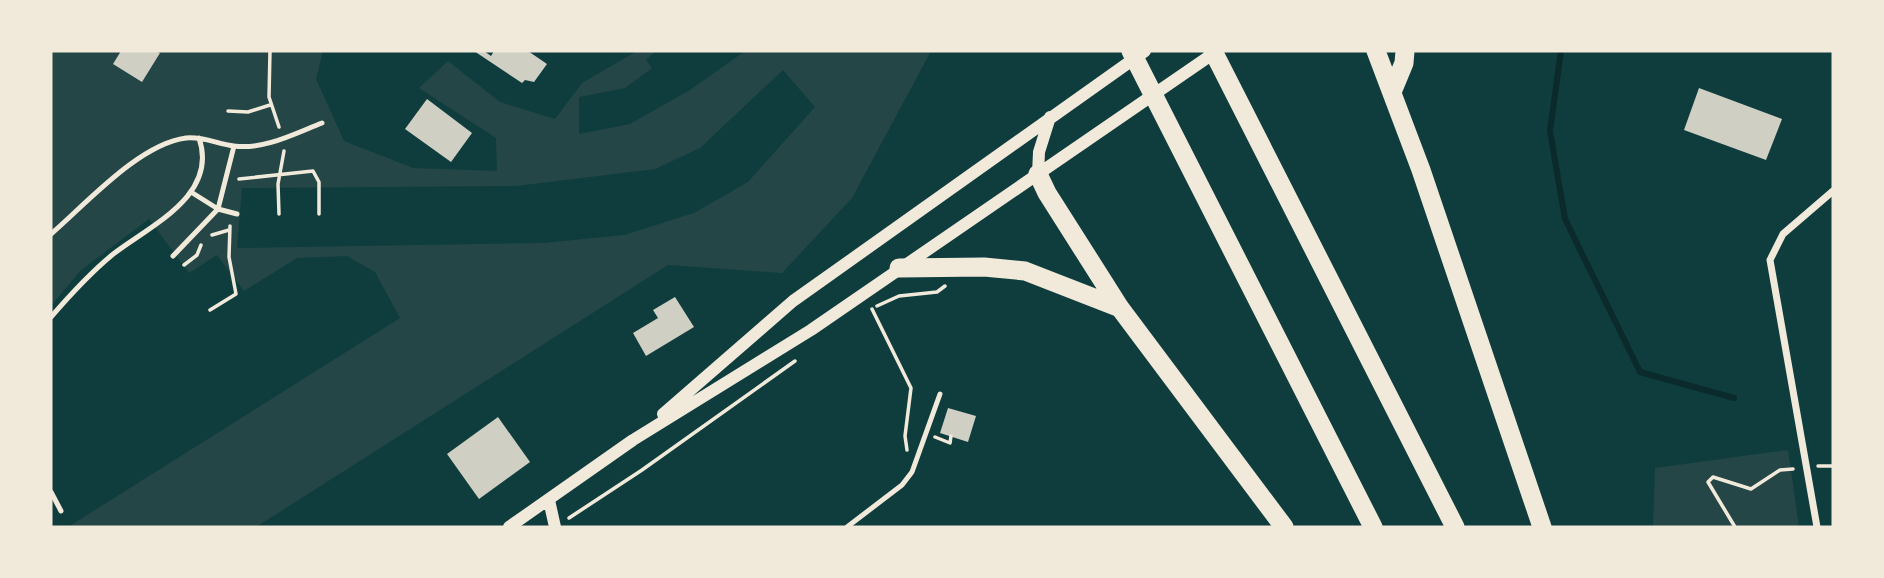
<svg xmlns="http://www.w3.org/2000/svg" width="1884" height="578" font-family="'Alegreya Sans',sans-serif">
<rect width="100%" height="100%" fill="#0f3d3e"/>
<!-- green -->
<path fill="#244646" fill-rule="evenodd" d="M 51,51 L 323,51 L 316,79 L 344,141 L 413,168 L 497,171 L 496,138 L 419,88 L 448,61 L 500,102 L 555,119 L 582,83 L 637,51 L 656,51 L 646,60 L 652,68 L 625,88 L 579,97 L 579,134 L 630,124 L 690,90 L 745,51 L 931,51 L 852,198 L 782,273 L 668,265 L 256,527 L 68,527 L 400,318 L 375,272 L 347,256 L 297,258 L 244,291 L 217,255 L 189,273 L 149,219 L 80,271 L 51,306 ZM 783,70 L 815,107 L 748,182 L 694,213 L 624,235 L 544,243 L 237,248 L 242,188 L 516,186 L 655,169 L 700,148 Z
M 1788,450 L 1799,527 L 1653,527 L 1655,468 Z"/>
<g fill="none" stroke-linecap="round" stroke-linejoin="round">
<!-- stream -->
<path stroke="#0a2a2b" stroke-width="6" d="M 1561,51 L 1550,131 L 1565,219 L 1640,372 L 1734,398"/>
</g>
<!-- building -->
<path fill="#cfcfc3" d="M 121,51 L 156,51 L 160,53 L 142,82 L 113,64 Z
M 474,51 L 484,51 L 491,56 L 494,51 L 528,51 L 547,64 L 534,82 L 525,80 L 522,83 Z
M 1699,88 L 1782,119 L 1766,160 L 1684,130 Z
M 427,99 L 472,133 L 451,162 L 405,129 Z
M 675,297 L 694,327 L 646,356 L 633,333 L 658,318 L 653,310 Z
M 948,408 L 976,416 L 968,442 L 940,433 Z
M 498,417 L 530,462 L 479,499 L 447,454 Z"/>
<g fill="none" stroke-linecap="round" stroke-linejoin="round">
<!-- path -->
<path stroke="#f1e9da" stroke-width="3.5" d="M 270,51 L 269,97 L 279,127
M 228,111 L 248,112 L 270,105
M 239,179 L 313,171 L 319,182 L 319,214
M 279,214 L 278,184 L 284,151
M 212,235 L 229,230
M 184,265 L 197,255 L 201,245
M 877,306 L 899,296 L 937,292 L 945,286
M 872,309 L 911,388 L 905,436 L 907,450
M 210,310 L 236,294 L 229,257 L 230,226
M 935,437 L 950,443 L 951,436
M 1818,466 L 1833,466
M 569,518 L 642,470 L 795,361
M 1735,527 L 1708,482 L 1713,477 L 1751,489 L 1780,470 L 1793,469"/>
<!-- service -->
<path stroke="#f1e9da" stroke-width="5" d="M 191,192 L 218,209 L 237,214
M 51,234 C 86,204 139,144 186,138 C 202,136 218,144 234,146 C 264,150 294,134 322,123
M 173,256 L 218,209 L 234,146
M 51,317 C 70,295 89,274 112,255 C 149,226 219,196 199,138
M 51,492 L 61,511
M 847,527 L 902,485 L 912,472 L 940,394"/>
<!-- minor -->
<path stroke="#f1e9da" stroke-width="7" d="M 1817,527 L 1770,260 L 1783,234 L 1833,191"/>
<!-- tertiary -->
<path stroke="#f1e9da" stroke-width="12" d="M 1038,174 L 1039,152 L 1050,117
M 663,414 L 793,301 L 1145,51
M 549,500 L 555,527
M 509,527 L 633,440 L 811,330 L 1217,51"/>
<!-- motorway -->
<path stroke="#f1e9da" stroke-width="19" d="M 1131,51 L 1373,527
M 1213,51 L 1455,527
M 1376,51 L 1421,170 L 1542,527
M 1392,92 L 1404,63 L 1405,51
M 1038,174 L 1047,193 L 1120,308 L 1284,527
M 899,268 L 984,267 L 1025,271 L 1120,308"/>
</g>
<!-- border -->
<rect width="1884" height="578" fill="none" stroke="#f1e9da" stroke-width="105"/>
</svg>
